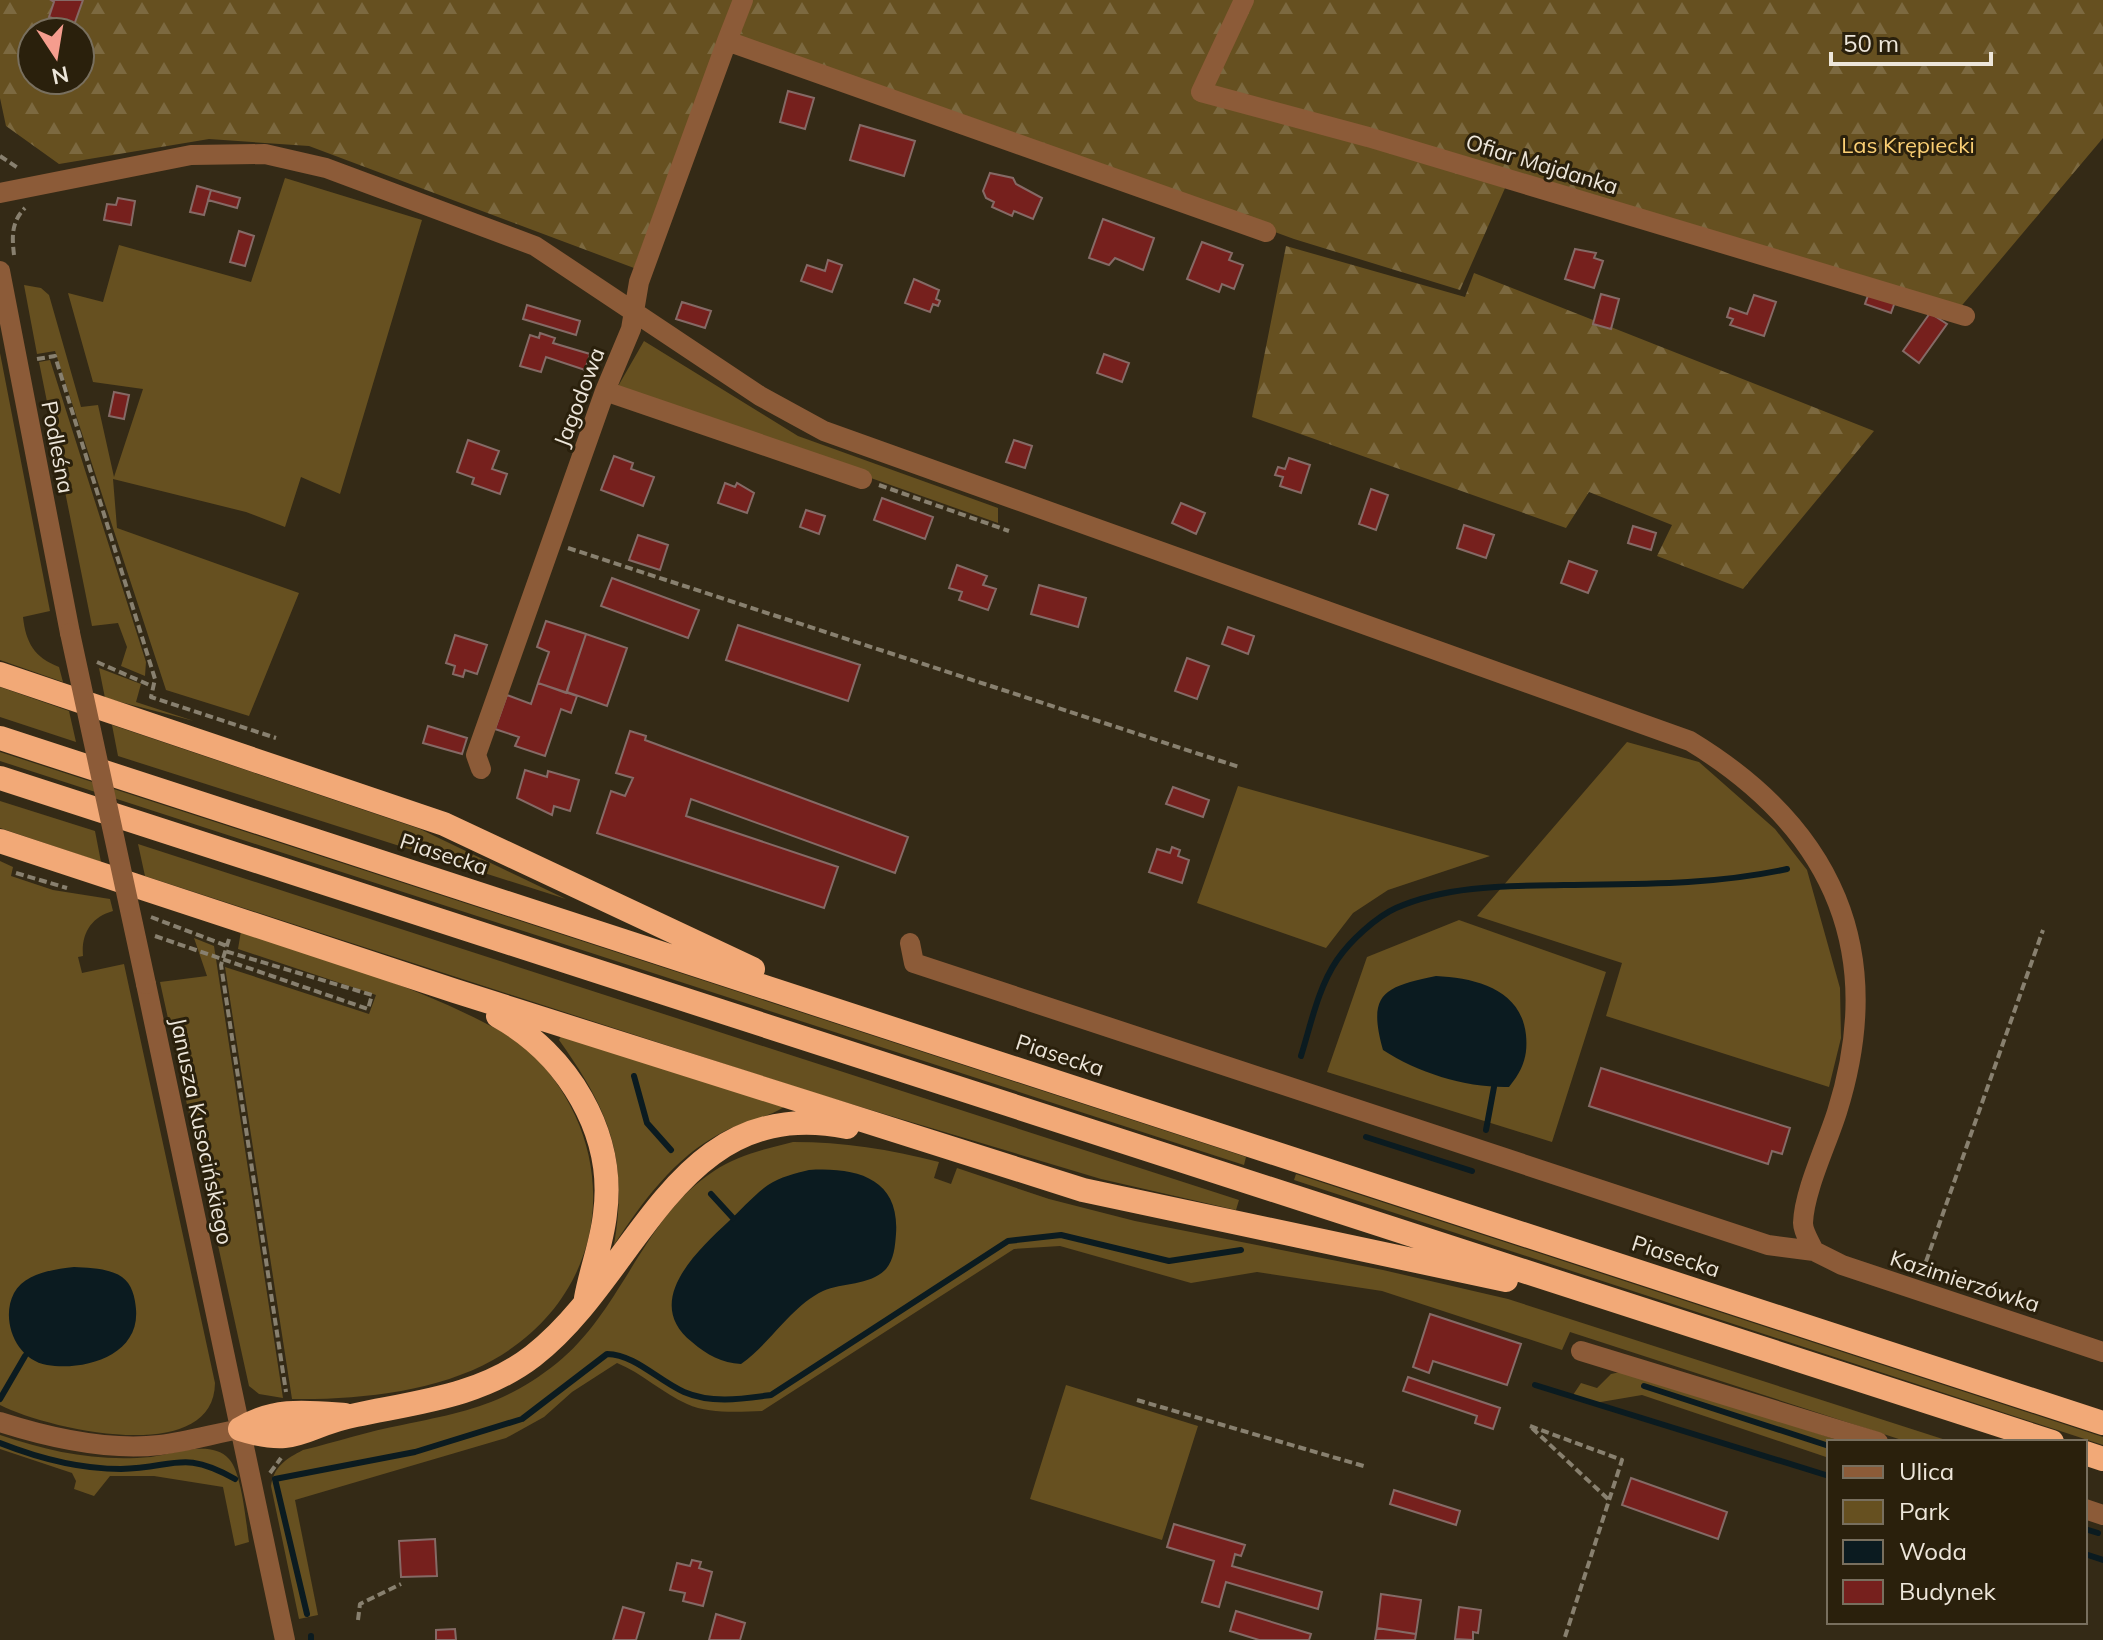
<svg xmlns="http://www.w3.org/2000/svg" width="2103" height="1640" font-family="Mulish,sans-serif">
<defs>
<pattern id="forest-firs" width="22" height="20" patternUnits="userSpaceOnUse" patternTransform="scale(2)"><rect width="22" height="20" fill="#665020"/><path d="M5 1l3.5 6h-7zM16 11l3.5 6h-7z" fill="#7c6940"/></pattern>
</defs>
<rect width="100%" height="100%" fill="#342a16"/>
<!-- green -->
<path fill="#665020" d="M 285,178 L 422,220 L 340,494 L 301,477 L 285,527 L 246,512 L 113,479 L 117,528 L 299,593 L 249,716 L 166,690 L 55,351 L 37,354 L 24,285 L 41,288 L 49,295 L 81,407 L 98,405 L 114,477 L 143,389 L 93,382 L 68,293 L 103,302 L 119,245 L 251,282 Z
M 644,341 L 798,436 L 998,508 L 998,523 L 617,388 Z
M 0,353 L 50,611 L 23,617 C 26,643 34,657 59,667 L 63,682 L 0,660 Z
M 50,360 L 146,662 L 145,676 L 121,666 L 127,647 L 118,623 L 92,626 L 39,362 Z
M 99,668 L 141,684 L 136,702 L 194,721 L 105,698 Z
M 0,687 L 69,711 L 76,742 L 0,717 Z
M 112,725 L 420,829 L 566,899 L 118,756 Z
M 1627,742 L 1699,762 L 1775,829 L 1807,870 L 1840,988 L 1841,1038 L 1829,1087 L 1606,1016 L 1622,963 L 1477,916 Z
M 0,752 L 1246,1157 L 1244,1165 L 0,761 Z
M 1238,786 L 1490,856 L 1388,890 L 1353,913 L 1326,948 L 1197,903 Z
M 0,801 L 95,831 L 101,862 L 0,828 Z
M 138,844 L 1239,1200 L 1236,1210 L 1101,1179 L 811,1092 L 145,876 Z
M 0,861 L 13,867 L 11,876 L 53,890 L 110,899 L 113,911 C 91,917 81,934 83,956 L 78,957 L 82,973 L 124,964 L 215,1383 C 214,1468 47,1429 0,1405 Z
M 1459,920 L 1606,972 L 1552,1142 L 1327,1072 L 1367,957 Z
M 241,931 C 323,959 409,983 485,1023 C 496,1029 512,1035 522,1044 C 625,1137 617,1290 493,1360 C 436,1392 357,1400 292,1399 L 225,967 L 369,1014 L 376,995 L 238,949 Z
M 194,938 L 214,946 L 283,1398 L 259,1394 L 249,1386 L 160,982 L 207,976 Z
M 561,1036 L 784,1107 C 765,1119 740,1122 721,1133 C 674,1158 643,1201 614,1245 C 629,1158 609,1110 559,1040 Z
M 793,1142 C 844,1142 889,1149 939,1162 L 934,1178 L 951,1184 L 957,1168 L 1049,1199 L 1135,1221 L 1383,1270 L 1508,1299 L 1952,1442 L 1908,1442 L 1570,1332 L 1562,1350 L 1382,1291 L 1257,1272 L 1191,1283 L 1060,1246 L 1014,1249 L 762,1411 C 738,1412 709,1414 687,1404 C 662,1393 642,1373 617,1363 L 572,1392 L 544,1417 L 506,1438 L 295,1500 L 318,1615 L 299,1619 L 271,1486 C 274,1466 286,1459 303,1450 C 336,1442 369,1431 402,1425 C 465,1412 506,1404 557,1363 C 622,1311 644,1216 714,1171 C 738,1155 765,1149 793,1142 Z
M 1296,1174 L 2103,1437 L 2103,1445 L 1294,1180 Z
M 1625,1371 L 1844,1442 L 1829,1442 L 1829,1458 L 1642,1395 L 1589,1404 L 1571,1398 L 1581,1383 L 1597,1388 L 1611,1374 Z
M 1066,1385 L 1198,1426 L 1162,1540 L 1030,1499 Z
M 0,1435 C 51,1452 97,1462 151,1457 C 173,1454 211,1439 229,1459 C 242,1473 246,1523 249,1542 L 235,1546 L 223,1487 L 154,1476 L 110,1476 L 94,1496 L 74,1489 L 76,1481 L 72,1473 L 0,1449 Z"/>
<!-- forest -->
<path fill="url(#forest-firs)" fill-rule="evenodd" d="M 0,0 L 2103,0 L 2103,138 L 1958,310 L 1509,179 L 1460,290 L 1294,239 L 722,30 L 634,268 L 309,146 L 209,139 L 59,164 L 6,126 L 0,98 ZM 32,32 L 80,32 L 80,80 L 32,80 Z
M 1286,246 L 1465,297 L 1474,273 L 1874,431 L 1743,589 L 1657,556 L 1672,525 L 1589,492 L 1566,528 L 1252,417 Z"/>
<!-- water -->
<path fill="#0b1b20" d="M 1436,976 C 1476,978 1521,989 1526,1035 C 1528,1056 1523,1070 1509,1087 C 1467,1088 1418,1073 1383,1050 C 1367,993 1384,987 1436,976 Z
M 809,1170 C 856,1167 900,1178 896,1234 C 895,1247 894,1259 886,1269 C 870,1286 843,1282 823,1291 C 790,1307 771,1343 741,1364 C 722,1363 707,1355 692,1342 C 642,1302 696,1252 728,1222 C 741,1210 754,1195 768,1185 C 780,1177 796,1173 809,1170 Z
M 74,1267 C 89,1268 109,1268 122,1277 C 132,1284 135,1297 136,1309 C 140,1356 84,1371 47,1365 C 16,1360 0,1320 14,1293 C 25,1273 55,1269 74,1267 Z"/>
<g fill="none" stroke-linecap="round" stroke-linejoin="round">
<!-- stream -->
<path stroke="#0b1b20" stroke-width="6" d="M 1301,1056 C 1311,1024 1318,988 1337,960 C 1350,941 1376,917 1396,908 C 1448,885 1509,886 1564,885 C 1639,884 1714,885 1787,869
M 634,1076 L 647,1123 L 671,1150
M 1486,1130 L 1494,1087
M 1366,1137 L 1472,1171
M 711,1194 L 733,1218
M 1535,1385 L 1829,1476
M 1644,1386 L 1829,1446
M 0,1399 L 25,1356
M 0,1443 C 38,1458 80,1469 121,1469 C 175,1468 182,1449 235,1479
M 2085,1529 L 2098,1533
M 2085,1554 L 2103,1560
M 307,1614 L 275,1479 L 415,1452 L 522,1419 L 607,1354 C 636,1355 657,1380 684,1392 C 712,1404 742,1399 771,1395 L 1008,1241 L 1061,1235 L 1169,1261 L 1241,1250
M 311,1636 L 311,1640"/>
</g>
<!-- building -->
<path fill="#76201d" stroke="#856a66" stroke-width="2" d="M 83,0 L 74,25 L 49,17 L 54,2 L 51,0 Z
M 788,91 L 814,98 L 805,129 L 780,122 Z
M 860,125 L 915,141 L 904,176 L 850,160 Z
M 990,173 L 1013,178 L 1016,184 L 1042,198 L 1033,219 L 1014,211 L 1012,216 L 992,207 L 994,202 L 986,198 L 983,191 Z
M 197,186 L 211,190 L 204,215 L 190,212 Z
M 211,190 L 240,198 L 237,208 L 208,200 Z
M 118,198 L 135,201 L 131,225 L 104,220 L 107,204 L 116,205 Z
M 1103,219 L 1154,238 L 1143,270 L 1115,258 L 1109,265 L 1089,258 Z
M 239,231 L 254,236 L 245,266 L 230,262 Z
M 1202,242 L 1232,253 L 1229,260 L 1243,265 L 1234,289 L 1222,284 L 1219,292 L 1187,279 Z
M 1575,249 L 1596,253 L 1594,258 L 1603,261 L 1594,288 L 1565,279 Z
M 828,260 L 842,265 L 832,292 L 801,281 L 807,265 L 825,271 Z
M 914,279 L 939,290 L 936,299 L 940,301 L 938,306 L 933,304 L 930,312 L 905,303 Z
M 1870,290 L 1896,299 L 1891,313 L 1865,304 Z
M 1601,294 L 1619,299 L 1611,329 L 1593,324 Z
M 1754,295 L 1776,302 L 1764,336 L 1730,325 L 1733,319 L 1727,317 L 1730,308 L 1747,314 Z
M 682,302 L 711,311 L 705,328 L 676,319 Z
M 527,305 L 580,321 L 576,335 L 523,319 Z
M 1930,313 L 1947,324 L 1919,363 L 1903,351 Z
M 540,333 L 555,338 L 553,343 L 590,354 L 585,370 L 546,357 L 541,372 L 520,366 L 530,335 L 539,338 Z
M 1104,354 L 1129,363 L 1122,382 L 1097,373 Z
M 114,392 L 129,395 L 124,419 L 109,416 Z
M 468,440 L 499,451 L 492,469 L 507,474 L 500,494 L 472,484 L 474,478 L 457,472 Z
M 1014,440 L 1032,446 L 1025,468 L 1006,462 Z
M 614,456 L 633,463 L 631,469 L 654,477 L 643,506 L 601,490 Z
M 1289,458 L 1310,465 L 1301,493 L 1280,486 L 1283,477 L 1275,475 L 1278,467 L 1285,469 Z
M 725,483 L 735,487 L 737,483 L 754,493 L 747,513 L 718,503 Z
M 1371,489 L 1388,495 L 1376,530 L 1359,524 Z
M 882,498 L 933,517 L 925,539 L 874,520 Z
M 1181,503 L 1205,513 L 1196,534 L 1172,523 Z
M 806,510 L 825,516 L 819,534 L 800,527 Z
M 1464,525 L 1494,535 L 1486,558 L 1457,548 Z
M 1633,526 L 1656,533 L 1651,550 L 1628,543 Z
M 638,535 L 668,545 L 660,570 L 629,560 Z
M 1569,561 L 1597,571 L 1588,593 L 1561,583 Z
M 957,565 L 987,576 L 983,585 L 996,589 L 988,610 L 959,600 L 962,592 L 949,588 Z
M 612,578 L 699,610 L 688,638 L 601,606 Z
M 1039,585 L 1086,598 L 1078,627 L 1031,614 Z
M 546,621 L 586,634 L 566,693 L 538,683 L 549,652 L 537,647 Z
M 738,625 L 860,665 L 848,701 L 726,660 Z
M 1228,627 L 1254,636 L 1248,654 L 1222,644 Z
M 586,634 L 627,648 L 607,706 L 567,692 Z
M 455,635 L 487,645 L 477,674 L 465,670 L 463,677 L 453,674 L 455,666 L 446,663 Z
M 1187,658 L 1209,666 L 1197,699 L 1175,691 Z
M 538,683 L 577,696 L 571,713 L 561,709 L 545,756 L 515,746 L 519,737 L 495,729 L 507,695 L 531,704 Z
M 428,726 L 467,738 L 462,754 L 423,743 Z
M 630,731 L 646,736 L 645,740 L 908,837 L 895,873 L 691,799 L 686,816 L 838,867 L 824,908 L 597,833 L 611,791 L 625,796 L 633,778 L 616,773 Z
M 525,770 L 547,777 L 548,771 L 579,780 L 570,811 L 554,806 L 552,815 L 517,798 Z
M 1173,787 L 1209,800 L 1203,817 L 1166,804 Z
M 1172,847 L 1180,850 L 1178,856 L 1189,860 L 1182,883 L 1149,872 L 1157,849 L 1170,853 Z
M 1601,1068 L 1790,1128 L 1782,1154 L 1772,1151 L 1768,1164 L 1589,1106 Z
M 1430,1314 L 1521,1344 L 1507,1385 L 1433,1361 L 1429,1373 L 1413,1367 Z
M 1408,1377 L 1500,1408 L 1493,1429 L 1475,1423 L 1477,1416 L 1403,1391 Z
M 1631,1478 L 1727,1512 L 1718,1539 L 1622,1505 Z
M 1394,1490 L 1460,1511 L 1456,1525 L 1390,1504 Z
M 1174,1524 L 1245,1545 L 1241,1556 L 1235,1554 L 1232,1566 L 1322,1592 L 1318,1609 L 1226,1582 L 1219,1607 L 1202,1602 L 1214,1561 L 1167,1547 Z
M 435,1539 L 437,1576 L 401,1577 L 399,1541 Z
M 692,1560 L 701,1562 L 699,1568 L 712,1572 L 703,1606 L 683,1601 L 685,1593 L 670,1590 L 677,1563 L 690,1566 Z
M 1381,1594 L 1421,1600 L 1416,1634 L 1377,1628 Z
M 623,1607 L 644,1613 L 636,1640 L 613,1640 Z
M 1459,1607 L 1481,1610 L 1478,1633 L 1473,1632 L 1473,1640 L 1455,1639 Z
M 1236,1611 L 1311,1634 L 1309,1640 L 1259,1640 L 1230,1631 Z
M 716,1614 L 745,1623 L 740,1640 L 709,1640 Z
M 1377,1628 L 1416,1634 L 1415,1640 L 1375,1640 Z
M 455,1629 L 456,1640 L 436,1640 L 436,1630 Z"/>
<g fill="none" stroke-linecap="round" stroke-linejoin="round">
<!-- path -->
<path stroke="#88806f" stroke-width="4" stroke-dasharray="8 4" stroke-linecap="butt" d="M 0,156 L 18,168
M 14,255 C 12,237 11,222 25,208
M 37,359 L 55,356 L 155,679 L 151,697 L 276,738
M 879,485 L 1009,531
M 568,548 L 1239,767
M 97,662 L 154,687
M 16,873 L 67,888
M 151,917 L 227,946
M 229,939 L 221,965 L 286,1392
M 1922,1273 L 2043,930
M 1137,1400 L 1367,1467
M 1530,1426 L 1622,1460 L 1564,1640
M 1532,1428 L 1609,1500
M 270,1473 L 281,1458
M 358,1620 L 360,1604 L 401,1584"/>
<!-- minor -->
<path stroke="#8c5b38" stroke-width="20" d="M 1244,0 L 1201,92 L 1368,137 L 1965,316
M 727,41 L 743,0
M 0,193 L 191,155 L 265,154 L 326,168 L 535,246 L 760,396 L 824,431 L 1690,741 C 1833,828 1888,950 1837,1112 C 1827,1144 1804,1191 1803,1223 C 1803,1232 1810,1242 1814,1251
M 0,271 L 70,633
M 605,391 L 862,479
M 481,769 L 476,755 L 605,391 L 631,329 L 639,282 L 727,41 L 1266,232
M 910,943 L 914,963 L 1768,1245 L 1814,1251 L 1842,1265 L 2103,1352
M 146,984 L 285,1640
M 1581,1351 L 1878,1442
M 0,1422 C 50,1438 107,1451 160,1445 C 187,1442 213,1434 240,1429
M 2085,1509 L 2103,1515"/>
<!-- highway -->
<path stroke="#f2a977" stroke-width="24" d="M 0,674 L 444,824 L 753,969
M 0,738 L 2103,1423
M 0,778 L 2052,1442
M 0,841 L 455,991 L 1083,1190 L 1506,1280
M 498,1016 C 567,1054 616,1133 605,1214 C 602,1243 591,1270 586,1298
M 240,1429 C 300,1448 303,1425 356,1415 C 418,1402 481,1396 533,1356 C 640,1273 676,1093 847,1127
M 240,1429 C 274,1408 306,1412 345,1415
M 2085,1453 L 2103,1459"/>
<!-- path-bridge -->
<path stroke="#88806f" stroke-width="4" stroke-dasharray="8 4" stroke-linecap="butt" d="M 155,936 L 368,1009 L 372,995 L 225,951"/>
<!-- minor-bridge -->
<path stroke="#8c5b38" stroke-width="20" d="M 70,633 L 146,984"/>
</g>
<g text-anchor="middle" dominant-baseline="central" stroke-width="6" stroke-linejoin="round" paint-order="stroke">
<!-- park labels -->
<g font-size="22" fill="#fbcf74" stroke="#2a200c">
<text x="1908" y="145">Las Krępiecki</text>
</g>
<!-- street labels -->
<g font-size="22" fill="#ede6da" stroke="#2a200c">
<text transform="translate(1542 164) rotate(17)">Ofiar Majdanka</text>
<text transform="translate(579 397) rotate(-69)">Jagodowa</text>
<text transform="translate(58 447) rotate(79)">Podleśna</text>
<text transform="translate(444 854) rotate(18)">Piasecka</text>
<text transform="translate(1060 1055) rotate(18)">Piasecka</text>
<text transform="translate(202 1131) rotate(78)">Janusza Kusocińskiego</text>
<text transform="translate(1676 1256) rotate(18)">Piasecka</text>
<text transform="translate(1965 1281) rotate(18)">Kazimierzówka</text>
</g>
</g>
<!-- legend -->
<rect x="1827" y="1440" width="260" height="184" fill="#2a200c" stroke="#786f5e" stroke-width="2"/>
<rect x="1843" y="1466" width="40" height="12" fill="#8c5b38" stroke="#786f5e" stroke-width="2"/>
<text x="1899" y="1480" font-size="24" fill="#ede6da">Ulica</text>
<rect x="1843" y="1500" width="40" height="24" fill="#665020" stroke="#786f5e" stroke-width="2"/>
<text x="1899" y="1520" font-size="24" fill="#ede6da">Park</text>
<rect x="1843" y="1540" width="40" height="24" fill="#0b1b20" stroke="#786f5e" stroke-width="2"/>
<text x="1899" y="1560" font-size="24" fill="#ede6da">Woda</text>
<rect x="1843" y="1580" width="40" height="24" fill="#76201d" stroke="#786f5e" stroke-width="2"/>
<text x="1899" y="1600" font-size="24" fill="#ede6da">Budynek</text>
<!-- north arrow -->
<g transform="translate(56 56) rotate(168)"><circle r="38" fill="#2a200c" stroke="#786f5e" stroke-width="2"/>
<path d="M0-6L14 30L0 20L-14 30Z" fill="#f59d8e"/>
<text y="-12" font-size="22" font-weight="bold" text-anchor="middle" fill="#ede6da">N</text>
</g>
<!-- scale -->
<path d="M1831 52v12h160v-12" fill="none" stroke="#ede6da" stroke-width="4"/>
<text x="1843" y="52" font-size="24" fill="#ede6da" stroke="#2a200c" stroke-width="6" paint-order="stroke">50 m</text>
</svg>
